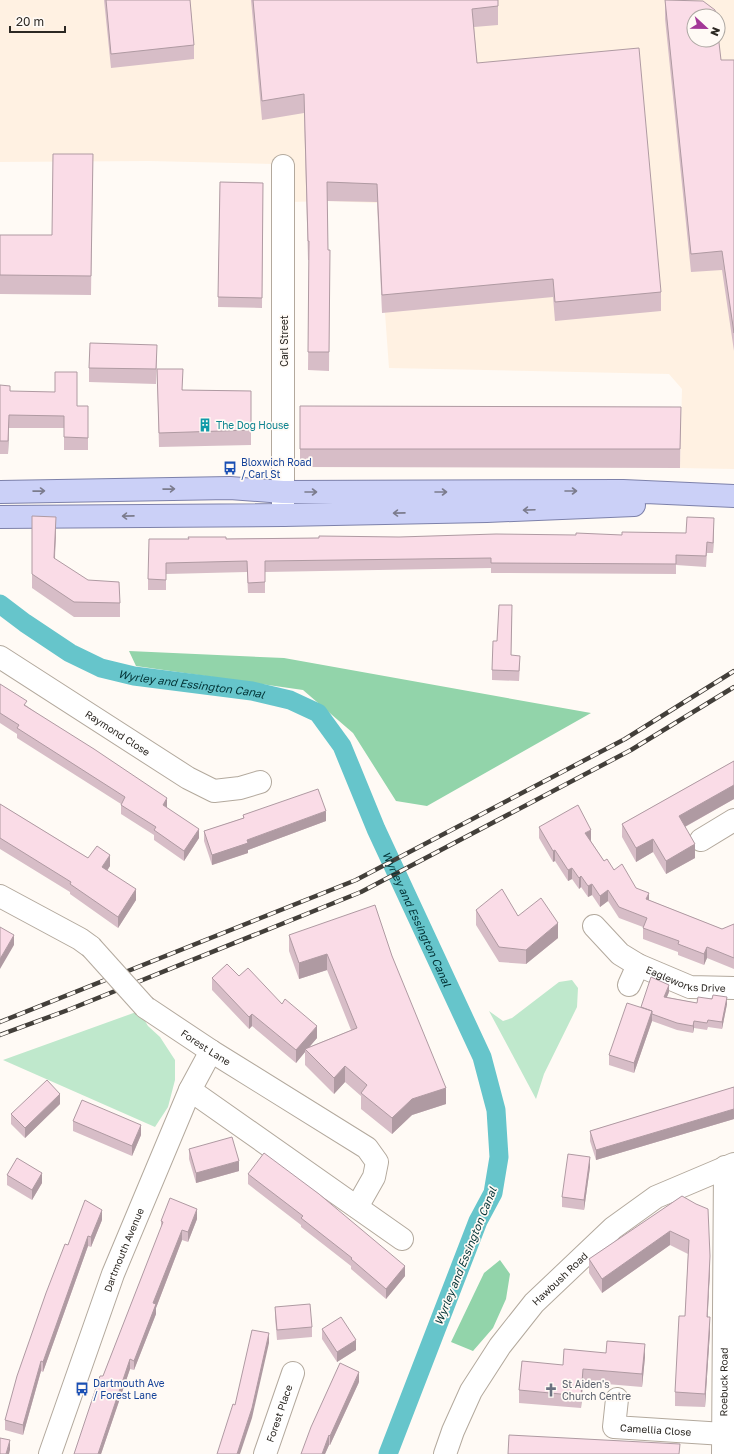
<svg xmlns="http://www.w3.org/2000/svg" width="734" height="1454" font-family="'Golos Text',sans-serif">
<rect width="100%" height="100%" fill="#fffaf5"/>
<!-- built -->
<path fill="#fff1e2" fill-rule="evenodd" d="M 0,0 L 734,0 L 734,469 L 680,468 L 682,389 L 669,374 L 389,368 L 377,203 L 327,201 L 290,202 L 273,164 L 149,161 L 0,162 ZM 694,16 L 718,16 L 718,40 L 694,40 Z"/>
<!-- green -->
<path fill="#bfe8cc" d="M 572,980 L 578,988 L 577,1007 L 544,1074 L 536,1099 L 489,1011 L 503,1021 L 512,1018 L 559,982 Z
M 139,1011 L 148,1026 L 160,1037 L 175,1060 L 175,1080 L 168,1107 L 155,1127 L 3,1060 Z"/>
<!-- forest -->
<path fill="#92d4aa" d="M 129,651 L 284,658 L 591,713 L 427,806 L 396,801 L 353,733 L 303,690 L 136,666 Z
M 500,1260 L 510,1274 L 506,1299 L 493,1328 L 473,1351 L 451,1342 L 484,1273 Z"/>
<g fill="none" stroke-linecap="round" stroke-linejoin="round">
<!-- canal -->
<path stroke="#66c5cb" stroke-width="19" id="s1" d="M 0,604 L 25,623 L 70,653 L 101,668 L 134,676 L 252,691 L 290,700 L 318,713 L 342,746 L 376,829 L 482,1057 L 496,1110 L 499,1157 L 493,1193 L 478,1221 L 388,1454"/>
<!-- minor casing -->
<g stroke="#b3a99d" stroke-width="24">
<g id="minor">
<path d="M 283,515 L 283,166"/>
<path id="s2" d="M 0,657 L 188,778 L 214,791 L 240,788 L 260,782"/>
<path d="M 701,840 L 734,820"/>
<path d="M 0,896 L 80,939 L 91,947"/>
<path id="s3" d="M 594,926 L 620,954 L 638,965 L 690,987 L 734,988"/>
<path d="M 629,985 L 638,965"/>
<path id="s4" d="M 145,1007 L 211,1051 L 367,1148 L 377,1162 L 374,1177 L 357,1207"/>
<path d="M 190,1090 L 402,1239"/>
<path id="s5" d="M 617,1399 L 614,1427 L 724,1434"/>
<path id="s6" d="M 50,1454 L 113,1274 L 190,1090 L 211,1051"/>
<path id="s7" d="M 265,1454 L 293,1373"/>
<path id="s8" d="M 445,1454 L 453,1431 L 471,1391 L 500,1346 L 534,1303 L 613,1228 L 656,1197 L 734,1164"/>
<path id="s9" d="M 723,1454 L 725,1167"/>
</g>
</g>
<!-- major casing -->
<g stroke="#7d81aa" stroke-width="24">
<path id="major" d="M 0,492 L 230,488 L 283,492 L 623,491 L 734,496
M 0,517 L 283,515 L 487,511 L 634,505"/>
</g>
<!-- minor -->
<use href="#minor" stroke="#fff" stroke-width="22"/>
<!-- major -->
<use href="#major" stroke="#cbd0f7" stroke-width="22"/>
<!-- rail casing -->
<g stroke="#433f3a" stroke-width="4.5">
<path id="rail" d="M 0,1022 L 356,880 L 625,739 L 734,671
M 0,1035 L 68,1010 L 361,892 L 631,750 L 734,687"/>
</g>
<!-- rail -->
<use href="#rail" stroke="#fffaf5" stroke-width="3" stroke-dasharray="9" stroke-linecap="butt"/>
<!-- minor-bridge casing -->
<g stroke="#b3a99d" stroke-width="24" stroke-linecap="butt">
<path id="minor-bridge" d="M 91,947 L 145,1007"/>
</g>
<!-- minor-bridge -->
<use href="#minor-bridge" stroke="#fff" stroke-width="22"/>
</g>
<!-- wall -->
<path fill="#d7bdc7" d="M 104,0 L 190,0 L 194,45 L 194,59 L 111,68 Z
M 251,0 L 498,0 L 498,25 L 474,27 L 477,63 L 661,292 L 661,311 L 555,321 L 553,297 L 382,313 L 377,202 L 327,201 L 328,250 L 330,250 L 329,371 L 308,370 L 309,260 L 308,260 L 304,113 L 262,120 Z
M 665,0 L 721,60 L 734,60 L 734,351 L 722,270 L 691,272 L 665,19 Z
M 93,154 L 91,295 L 0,294 L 0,235 L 52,235 Z
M 220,182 L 263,183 L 262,308 L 218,307 Z
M 157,359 L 156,384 L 89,382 L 89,368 Z
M 157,369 L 183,390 L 251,391 L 251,445 L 159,447 Z
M 0,385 L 10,391 L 77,406 L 88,406 L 88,450 L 64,450 L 64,428 L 9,428 L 8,454 L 0,454 Z
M 300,406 L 681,407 L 680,468 L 300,467 Z
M 32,516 L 56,531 L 55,559 L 120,603 L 120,617 L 74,617 L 32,588 Z
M 714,529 L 713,553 L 707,553 L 706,567 L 676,565 L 676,574 L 491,573 L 491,568 L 265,572 L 265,593 L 248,593 L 247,572 L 166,574 L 166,590 L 148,590 L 148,579 L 189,539 L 622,535 L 686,533 Z
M 512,615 L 511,655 L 520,665 L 519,681 L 492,680 L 492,670 L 497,641 Z
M 0,684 L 27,706 L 167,808 L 199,838 L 184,861 L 154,840 L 154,835 L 121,814 L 121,804 L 17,738 L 17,734 L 0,723 Z
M 734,761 L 734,799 L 685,827 L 695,858 L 666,874 L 653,852 L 636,862 L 622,837 L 622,824 Z
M 0,804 L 88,858 L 110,866 L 107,871 L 136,900 L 118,928 L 70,894 L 70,892 L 0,849 Z
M 243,815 L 326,821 L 248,850 L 248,853 L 212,865 L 204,841 L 204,831 L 243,818 Z
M 539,827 L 591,841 L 604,861 L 636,888 L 649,900 L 722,929 L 734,924 L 734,969 L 707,958 L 704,965 L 678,955 L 678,952 L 643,939 L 643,927 L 619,918 L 608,901 L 600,907 L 592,895 L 588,897 L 581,887 L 579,889 L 572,879 L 568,881 L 555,861 L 553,862 L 539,838 Z
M 476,910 L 518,916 L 558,938 L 526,964 L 499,962 L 476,925 Z
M 289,935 L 392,956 L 446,1104 L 412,1115 L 392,1134 L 361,1109 L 361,1096 L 345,1082 L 334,1094 L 305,1065 L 305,1052 L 296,1063 L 252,1026 L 249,1029 L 212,990 L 212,978 L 239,976 L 282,1004 L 317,1038 L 309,1047 L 351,1030 L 327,970 L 299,979 L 289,951 Z
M 669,992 L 667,997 L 697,1003 L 727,1004 L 722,1029 L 708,1027 L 707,1030 L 694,1028 L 693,1033 L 677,1030 L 652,1021 L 634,1073 L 609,1065 L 609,1055 L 641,1007 Z
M 734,1087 L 734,1119 L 596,1160 L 590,1141 L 590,1131 Z
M 60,1104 L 25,1138 L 11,1124 L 11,1114 Z
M 73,1121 L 141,1135 L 132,1156 L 73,1131 Z
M 189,1149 L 239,1171 L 196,1183 L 189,1159 Z
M 590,1167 L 584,1210 L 562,1207 L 562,1197 Z
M 248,1174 L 405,1276 L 386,1299 L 351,1269 L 351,1266 L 301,1227 L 301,1225 L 248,1184 Z
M 7,1175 L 42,1183 L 32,1200 L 7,1185 Z
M 682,1196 L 710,1270 L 707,1317 L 710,1331 L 705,1407 L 675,1406 L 675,1392 L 685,1316 L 688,1254 L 670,1245 L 602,1293 L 589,1273 L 589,1259 Z
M 197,1219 L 188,1242 L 182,1240 L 156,1308 L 156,1314 L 134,1370 L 130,1369 L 101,1454 L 74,1454 L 103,1376 L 161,1228 L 161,1221 Z
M 102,1220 L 91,1247 L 88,1246 L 43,1372 L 41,1371 L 23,1435 L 5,1430 L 5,1420 L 68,1245 Z
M 275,1307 L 312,1327 L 312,1337 L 277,1340 L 275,1317 Z
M 322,1329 L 356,1350 L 337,1362 L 322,1339 Z
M 645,1357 L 642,1387 L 583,1382 L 581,1408 L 519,1403 L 519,1390 L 563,1365 Z
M 359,1382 L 330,1445 L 329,1445 L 325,1454 L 301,1454 Z"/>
<!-- shaded-wall -->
<path fill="#af9aa2" d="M 9,415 L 9,428 L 8,454 L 8,441 Z
M 56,517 L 56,531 L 54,573 L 54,558 Z
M 714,518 L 714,529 L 713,553 L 713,543 Z
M 734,785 L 734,799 L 679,830 L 679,816 Z
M 167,798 L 167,808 L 163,805 Z
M 326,811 L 326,821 L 248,850 L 248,853 L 212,865 L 212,855 L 247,840 Z
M 199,829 L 199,838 L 184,861 L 184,851 Z
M 591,830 L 591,841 L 585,844 L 585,833 Z
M 653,839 L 653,852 L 636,862 L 636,848 Z
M 695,844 L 695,858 L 666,874 L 666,861 Z
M 555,850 L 555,861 L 553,862 L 553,851 Z
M 110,855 L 110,866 L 102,878 L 102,867 Z
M 572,868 L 572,879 L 568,881 L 568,870 Z
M 581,876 L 581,887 L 579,889 L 579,878 Z
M 592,884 L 592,895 L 588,897 L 588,886 Z
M 136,889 L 136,900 L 118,928 L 118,917 Z
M 608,890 L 608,901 L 600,907 L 600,896 Z
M 649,893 L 649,904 L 646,899 Z
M 558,923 L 558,938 L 526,964 L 526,950 Z
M 14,935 L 14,945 L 0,969 L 0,959 Z
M 707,947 L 707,958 L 704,965 L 704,954 Z
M 327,954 L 327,970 L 299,979 L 299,963 Z
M 669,985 L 669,992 L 664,1004 L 664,997 Z
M 727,997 L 727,1004 L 722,1029 L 722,1022 Z
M 652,1011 L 652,1021 L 634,1073 L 634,1063 Z
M 252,1014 L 252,1026 L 249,1029 L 249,1017 Z
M 694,1021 L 694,1028 L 693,1033 L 693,1026 Z
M 317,1026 L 317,1038 L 306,1051 L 305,1049 L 305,1052 L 296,1063 L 296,1050 Z
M 345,1066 L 345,1082 L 334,1094 L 334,1078 Z
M 446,1088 L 446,1104 L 412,1115 L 392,1134 L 392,1118 L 412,1099 Z
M 60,1094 L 60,1104 L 25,1138 L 25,1128 Z
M 734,1109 L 734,1119 L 596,1160 L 596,1150 Z
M 141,1125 L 141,1135 L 132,1156 L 132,1146 Z
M 590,1157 L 590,1167 L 584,1210 L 584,1200 Z
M 239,1161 L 239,1171 L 196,1183 L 196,1173 Z
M 42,1173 L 42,1183 L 32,1200 L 32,1190 Z
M 197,1209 L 197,1219 L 188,1242 L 188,1232 Z
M 102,1210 L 102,1220 L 91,1247 L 91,1237 Z
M 182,1230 L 182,1240 L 156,1308 L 156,1314 L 134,1370 L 134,1361 L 153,1303 Z
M 670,1231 L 670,1245 L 602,1293 L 602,1279 Z
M 88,1236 L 88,1246 L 43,1372 L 43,1362 Z
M 710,1256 L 710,1270 L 707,1331 L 707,1317 Z
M 405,1266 L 405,1276 L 386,1299 L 386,1289 Z
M 710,1317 L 710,1331 L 705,1407 L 705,1394 Z
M 269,1333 L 269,1343 L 252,1418 L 240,1454 L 237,1454 Z
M 356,1340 L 356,1350 L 337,1362 L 337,1352 Z
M 645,1344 L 645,1357 L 642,1387 L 642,1374 Z
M 130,1359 L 130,1369 L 101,1454 L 98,1454 Z
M 41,1361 L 41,1371 L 23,1435 L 23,1425 Z
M 583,1369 L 583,1382 L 581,1408 L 581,1396 Z
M 359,1372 L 359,1382 L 330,1445 L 330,1436 Z
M 329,1435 L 329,1445 L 325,1454 L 322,1454 Z
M 10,1440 L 10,1450 L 9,1454 L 6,1454 Z"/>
<!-- building -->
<path fill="#fadce7" stroke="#af9aa2" d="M 106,0 L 190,0 L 194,45 L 111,54 Z
M 253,0 L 498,0 L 498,6 L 472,9 L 477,63 L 639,48 L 661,292 L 555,302 L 553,279 L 382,295 L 377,184 L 327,182 L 328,250 L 330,250 L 329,352 L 308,352 L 309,241 L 308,241 L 304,94 L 262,101 Z
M 665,0 L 703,1 L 715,10 L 716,16 L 694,16 L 694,40 L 718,40 L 718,34 L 721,60 L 734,60 L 734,333 L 722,251 L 691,254 Z
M 53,154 L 93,154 L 91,276 L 0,275 L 0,235 L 52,235 Z
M 220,182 L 263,183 L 262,298 L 218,297 Z
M 90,343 L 157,345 L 156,369 L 89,368 Z
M 157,369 L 183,369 L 182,390 L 251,391 L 251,430 L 159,433 Z
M 55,372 L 77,372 L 77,406 L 88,406 L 88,438 L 64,437 L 64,416 L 9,415 L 8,441 L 0,441 L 0,385 L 10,386 L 10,391 L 55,392 Z
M 300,406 L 681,407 L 680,449 L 300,449 Z
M 32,516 L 56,517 L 54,558 L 88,580 L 119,582 L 120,603 L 74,602 L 32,574 Z
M 687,517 L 714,518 L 713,543 L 707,542 L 706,556 L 676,555 L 676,564 L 491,563 L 491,558 L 265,561 L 265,582 L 248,583 L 247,561 L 166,563 L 166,580 L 148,579 L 149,539 L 189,539 L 188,537 L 226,537 L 226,539 L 319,538 L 319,536 L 399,537 L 496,534 L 576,535 L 576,533 L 622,535 L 622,532 L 686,533 Z
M 499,605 L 512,605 L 511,655 L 520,656 L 519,671 L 492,670 L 493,641 L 497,641 Z
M 0,684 L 27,701 L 24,705 L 94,749 L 167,798 L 163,805 L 199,829 L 184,851 L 154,830 L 156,827 L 121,805 L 125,797 L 17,728 L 19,725 L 0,713 Z
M 734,761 L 734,785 L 679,816 L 695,844 L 666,861 L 653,839 L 636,848 L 622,824 Z
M 318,789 L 326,811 L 247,840 L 248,843 L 212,855 L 204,831 L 244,818 L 243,815 Z
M 0,804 L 88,858 L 97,846 L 110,855 L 102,867 L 136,889 L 118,917 L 70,884 L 71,882 L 0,838 Z
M 578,805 L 591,830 L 585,833 L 604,861 L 607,859 L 614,870 L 622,864 L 636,888 L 649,893 L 646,899 L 722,929 L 734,924 L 734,958 L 707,947 L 704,954 L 678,944 L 679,941 L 643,928 L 647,918 L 619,907 L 608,890 L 600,896 L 592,884 L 588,886 L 581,876 L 579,878 L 572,868 L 568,870 L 555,850 L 553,851 L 539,827 Z
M 502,889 L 518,916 L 541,898 L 558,923 L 526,950 L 499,947 L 476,910 Z
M 375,905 L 392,956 L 446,1088 L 412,1099 L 392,1118 L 361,1093 L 367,1085 L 345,1066 L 334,1078 L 305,1049 L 357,1028 L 327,954 L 299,963 L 289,935 Z
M 0,927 L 14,935 L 0,959 Z
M 227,964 L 239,976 L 248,968 L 282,1004 L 285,999 L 317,1026 L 296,1050 L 252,1014 L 249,1017 L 212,978 Z
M 651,977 L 669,985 L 664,997 L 697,1003 L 698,997 L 712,999 L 713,995 L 727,997 L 722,1022 L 708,1020 L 707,1023 L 694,1021 L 693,1026 L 677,1023 L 652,1014 L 652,1011 L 641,1007 Z
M 627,1003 L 652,1011 L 634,1063 L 609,1055 Z
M 47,1080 L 60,1094 L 25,1128 L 11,1114 Z
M 734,1087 L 734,1109 L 596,1150 L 590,1131 Z
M 82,1100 L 141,1125 L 132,1146 L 73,1121 Z
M 232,1137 L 239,1161 L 196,1173 L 189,1149 Z
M 264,1153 L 319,1194 L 405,1266 L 386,1289 L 351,1259 L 352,1258 L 301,1218 L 303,1216 L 248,1174 Z
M 568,1154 L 590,1157 L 584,1200 L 562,1197 Z
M 17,1158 L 42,1173 L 32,1190 L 7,1175 Z
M 682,1196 L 696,1204 L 708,1209 L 710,1256 L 707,1317 L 710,1317 L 705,1394 L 675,1392 L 679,1316 L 685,1316 L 689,1240 L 670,1231 L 602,1279 L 589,1259 Z
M 170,1198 L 197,1209 L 188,1232 L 182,1230 L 153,1303 L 156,1304 L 134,1361 L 130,1359 L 98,1454 L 74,1454 L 100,1376 L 103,1376 L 163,1222 L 161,1221 Z
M 85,1200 L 102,1210 L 91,1237 L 88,1236 L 43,1362 L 41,1361 L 23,1425 L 5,1420 L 17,1376 L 46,1293 L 65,1244 L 68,1245 Z
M 310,1304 L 312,1327 L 277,1330 L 275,1307 Z
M 341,1317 L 356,1340 L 337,1352 L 322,1329 Z
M 252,1330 L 269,1333 L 252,1408 L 237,1454 L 217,1454 L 233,1404 L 235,1405 Z
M 607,1341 L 645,1344 L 642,1374 L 583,1369 L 581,1396 L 519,1390 L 522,1361 L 563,1365 L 564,1349 L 606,1353 Z
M 340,1363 L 359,1372 L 330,1436 L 329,1435 L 322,1454 L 301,1454 L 311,1427 Z
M 509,1435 L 680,1444 L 679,1454 L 508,1454 Z
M 0,1438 L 10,1440 L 6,1454 L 0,1454 Z"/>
<!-- one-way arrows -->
<defs><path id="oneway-shaft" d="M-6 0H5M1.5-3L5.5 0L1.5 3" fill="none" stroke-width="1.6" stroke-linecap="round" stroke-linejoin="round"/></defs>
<g stroke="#7c7c8d">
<use href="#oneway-shaft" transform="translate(169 489) rotate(-1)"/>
<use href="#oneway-shaft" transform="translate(39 491) rotate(-1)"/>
<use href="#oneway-shaft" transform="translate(571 491)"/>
<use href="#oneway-shaft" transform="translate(311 492)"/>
<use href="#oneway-shaft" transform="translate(441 492)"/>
<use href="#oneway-shaft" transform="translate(529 510) rotate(178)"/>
<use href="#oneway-shaft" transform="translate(399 513) rotate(179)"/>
<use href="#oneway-shaft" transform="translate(128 516) rotate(179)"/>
</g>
<!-- icons -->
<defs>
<g id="building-bare" transform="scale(1.08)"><path d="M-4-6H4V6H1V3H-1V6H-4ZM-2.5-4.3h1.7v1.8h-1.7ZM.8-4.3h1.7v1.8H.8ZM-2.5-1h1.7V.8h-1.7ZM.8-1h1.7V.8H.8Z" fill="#0f9aa8" stroke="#fffaf5" stroke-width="2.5" paint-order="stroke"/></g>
<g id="bus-bare" transform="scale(1.08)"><path d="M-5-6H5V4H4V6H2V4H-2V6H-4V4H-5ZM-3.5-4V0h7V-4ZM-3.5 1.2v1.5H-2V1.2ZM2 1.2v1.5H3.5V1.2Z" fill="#1a4fb4" stroke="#fffaf5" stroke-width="2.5" paint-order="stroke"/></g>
<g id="church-bare" transform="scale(1.08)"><path d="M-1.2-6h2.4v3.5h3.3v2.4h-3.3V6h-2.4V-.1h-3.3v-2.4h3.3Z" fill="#6b7280" stroke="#fffaf5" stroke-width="2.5" paint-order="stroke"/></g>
</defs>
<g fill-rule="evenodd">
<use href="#building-bare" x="205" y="425"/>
<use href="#bus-bare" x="230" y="468"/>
<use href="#bus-bare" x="82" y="1389"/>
<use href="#church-bare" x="551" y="1390"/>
</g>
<g text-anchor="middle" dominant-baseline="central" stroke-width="3.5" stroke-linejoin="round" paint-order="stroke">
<!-- street labels -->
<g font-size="10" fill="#2c2823" stroke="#fffaf5">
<text transform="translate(284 341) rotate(-90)">Carl Street</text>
<text stroke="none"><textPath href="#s2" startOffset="140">Raymond Close</textPath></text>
<text stroke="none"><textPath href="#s3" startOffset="110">Eagleworks Drive</textPath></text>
<text stroke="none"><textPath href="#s4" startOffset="73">Forest Lane</textPath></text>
<text stroke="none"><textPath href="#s6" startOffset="217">Dartmouth Avenue</textPath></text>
<text stroke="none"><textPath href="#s8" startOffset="212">Hawbush Road</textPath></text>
<text stroke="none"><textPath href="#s9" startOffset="72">Roebuck Road</textPath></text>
<text stroke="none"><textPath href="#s7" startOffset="43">Forest Place</textPath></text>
<text stroke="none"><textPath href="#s5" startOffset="70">Camellia Close</textPath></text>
</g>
<!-- culture labels -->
<g font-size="10" fill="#0d838f" stroke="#fffaf5" text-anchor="start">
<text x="216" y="425">The Dog House</text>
</g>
<!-- transit labels -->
<g font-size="10" fill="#164399" stroke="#fffaf5" text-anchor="start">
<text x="241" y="462">Bloxwich Road<tspan x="241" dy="12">/ Carl St</tspan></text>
<text x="93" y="1383">Dartmouth Ave<tspan x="93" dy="12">/ Forest Lane</tspan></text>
</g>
<!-- worship labels -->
<g font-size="10" fill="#5b616d" stroke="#fffaf5" text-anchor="start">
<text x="562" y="1384">St Aiden's<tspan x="562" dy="12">Church Centre</tspan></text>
</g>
<!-- water labels -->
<g font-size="11" font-style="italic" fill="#023235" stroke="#fffaf5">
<text stroke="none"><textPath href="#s1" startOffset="212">Wyrley and Essington Canal</textPath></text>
<text stroke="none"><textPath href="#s1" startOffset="572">Wyrley and Essington Canal</textPath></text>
<text transform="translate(465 1256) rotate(-68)">Wyrley and Essington Canal</text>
</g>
</g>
<!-- north arrow -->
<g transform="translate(706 28) rotate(112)"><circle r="19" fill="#fffaf5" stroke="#aba6a1"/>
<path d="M0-3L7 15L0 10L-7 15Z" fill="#a33797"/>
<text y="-6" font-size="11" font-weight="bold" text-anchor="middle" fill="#2c2823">N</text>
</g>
<!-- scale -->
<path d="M10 26v6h55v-6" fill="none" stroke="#2c2823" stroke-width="2"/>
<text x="16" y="26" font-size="12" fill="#2c2823" stroke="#fffaf5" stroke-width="3" paint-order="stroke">20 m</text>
</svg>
